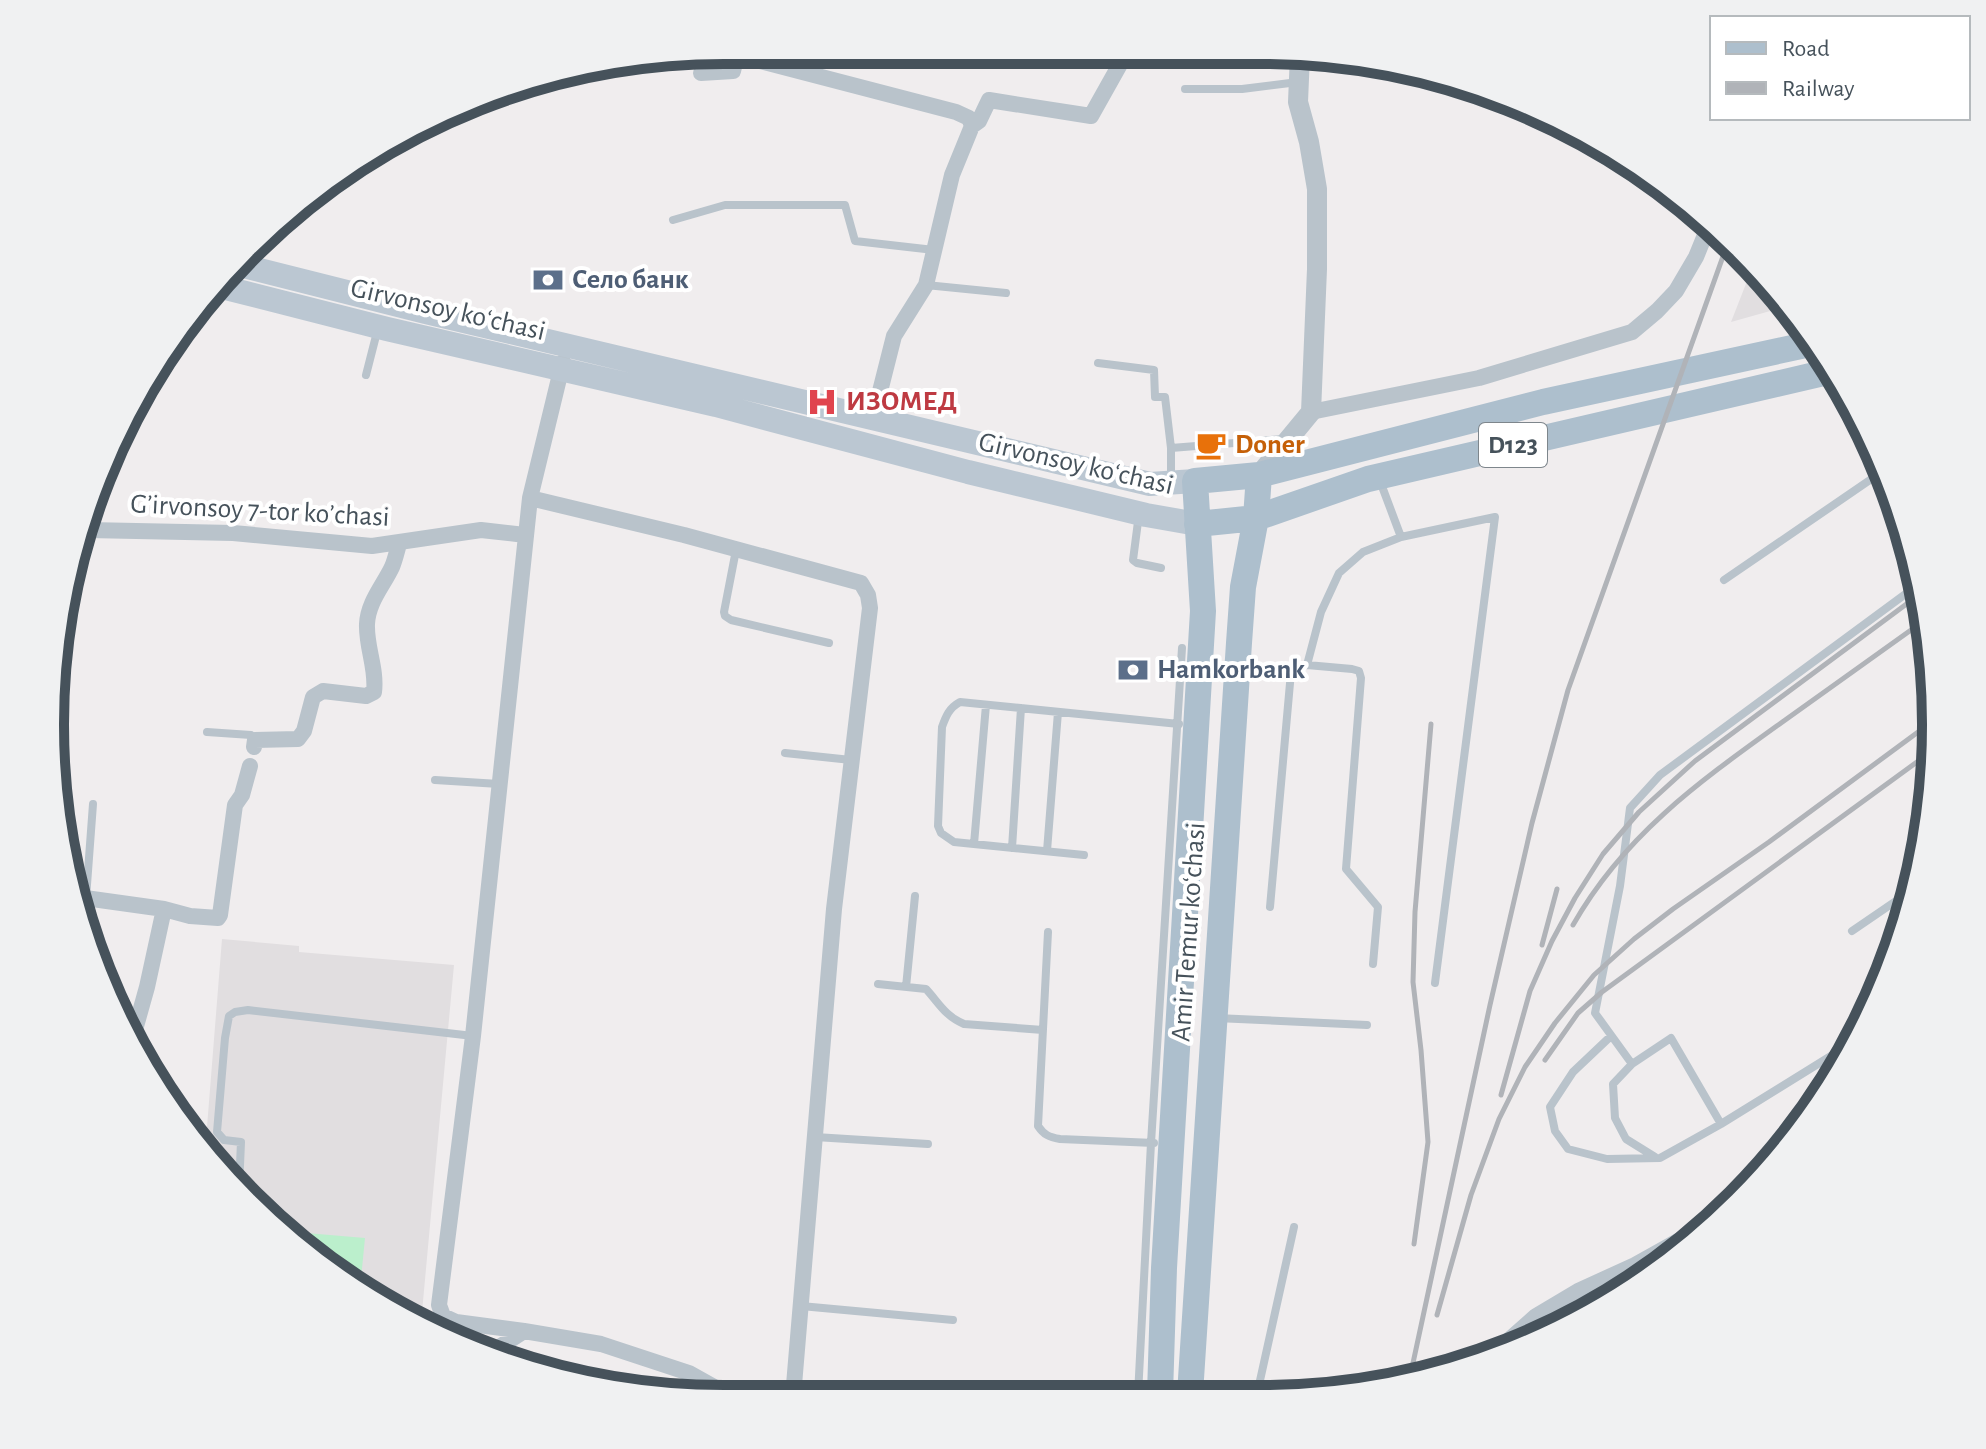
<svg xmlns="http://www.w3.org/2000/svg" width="1986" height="1449" font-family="'Alegreya Sans',sans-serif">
<rect width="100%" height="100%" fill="#f0edee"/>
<!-- education -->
<path fill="#e1dee0" d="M 1751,271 L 1788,306 L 1731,322 Z
M 222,939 L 299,946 L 299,952 L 454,965 L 421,1323 L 388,1309 L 280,1232 L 205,1152 Z"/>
<!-- green -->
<path fill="#bbefcc" d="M 283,1231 L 365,1238 L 361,1279 L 343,1277 L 282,1234 Z"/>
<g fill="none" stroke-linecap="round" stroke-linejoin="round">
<!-- service -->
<path stroke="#b9c3cb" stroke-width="8" d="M 1185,89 L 1242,89 L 1298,82
M 673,220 L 725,205 L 845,205 L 855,241 L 934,250
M 926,285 L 1006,293
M 202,302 L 215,304 L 218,301 L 221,288
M 1098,363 L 1154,370 L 1155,397 L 1165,397 L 1171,448 L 1171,482
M 366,375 L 378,328
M 1171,448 L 1284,439
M 1380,481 L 1401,537 L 1495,517 L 1435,983
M 1139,514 L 1133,560 L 1137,563 L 1161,568
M 736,550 L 724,612 L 725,616 L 731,620 L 829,643
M 1724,580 L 1883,471
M 207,732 L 251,735 L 255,739
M 785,753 L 851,760
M 435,780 L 499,784
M 974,844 L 986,705
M 1012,848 L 1021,708
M 1047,851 L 1058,712
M 1084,855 L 954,842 L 941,833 L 938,826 L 942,727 C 946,716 949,708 960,702 L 1179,724
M 86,898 L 93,804
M 1270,907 L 1291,672 L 1293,667 L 1307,665
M 1852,931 L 1912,890
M 1048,932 L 1038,1126 C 1044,1135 1049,1137 1060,1139 L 1154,1143
M 1373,964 L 1378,907 L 1346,869 L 1361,678 L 1359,671 L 1352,669 L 1307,665 L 1321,612 L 1339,573 L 1363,552 L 1401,537
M 878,984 L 926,989 C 939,1003 945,1016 964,1024 L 1043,1030
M 906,987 L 915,896
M 1216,1018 L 1367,1025
M 1611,1036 L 1573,1072 L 1550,1107 L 1555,1131 L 1568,1149 L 1607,1159 L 1660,1158 L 1721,1124 L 1855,1041
M 1835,1055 L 1842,1067
M 1632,1064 L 1613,1084 L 1615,1118 L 1626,1139 L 1655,1157
M 1721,1124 L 1671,1038 L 1632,1064 L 1595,1013 L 1620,886 L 1630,808 L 1660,775 L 1919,584
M 815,1137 L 928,1144
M 239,1188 L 241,1142 L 224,1140 L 217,1132 L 225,1038 L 229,1016 L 235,1012 L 248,1010 L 473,1036
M 801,1306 L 953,1320
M 1196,1389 L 1244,1394
M 1257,1394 L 1294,1227
M 1138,1395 L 1151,1143 L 1182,648"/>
<!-- minor -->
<path stroke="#b9c3cb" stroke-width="16" d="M 701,73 L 733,71 L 737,55 L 956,112 L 969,118 L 972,126
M 1311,412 L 1479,378 L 1632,332 L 1657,311 L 1676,291 L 1696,257 L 1707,230
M 873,419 L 894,336 L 926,285 L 952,175 L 972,126 L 979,121 L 989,100 L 1091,116 L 1128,50
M 530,498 L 684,535 L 861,583 L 868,595 L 870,608 L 834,909 L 793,1397
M 88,530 L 233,533 L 372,546 L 481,530 L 525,535
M 254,747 L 255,740 L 298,739 L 304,731 L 313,697 L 323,691 L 366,696 L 374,692 C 377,669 366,647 367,624 C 368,602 383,586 392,567 C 395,560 397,551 399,544
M 78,897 L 164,909 L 190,916 L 218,918 L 220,915 L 235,805 L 242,795 L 250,766
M 133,1037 L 147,987 L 164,909
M 524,1331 L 456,1322 L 443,1316 L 439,1305 L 473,1036 L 530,498 L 563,362
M 492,1352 L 524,1331 L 601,1344 L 689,1373 L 732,1397
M 1492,1355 L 1536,1316 L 1578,1291 L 1635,1265 L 1712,1222"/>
<!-- tertiary -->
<path stroke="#b9c3cb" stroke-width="20" d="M 1259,475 L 1311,412 L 1317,269 L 1317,189 L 1309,142 L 1298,102 L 1300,55"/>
<!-- secondary -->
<path stroke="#bbc7d2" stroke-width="24" d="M 236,264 L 426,312 L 1150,484 L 1195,481
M 214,285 L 387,329 L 716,405 L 968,472 L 1146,515 L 1197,524"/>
<!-- primary -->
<path stroke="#adbfcd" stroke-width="26" d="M 1197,524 L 1256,518 L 1368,479 L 1832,371
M 1160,1394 L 1164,1268 L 1203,611 L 1195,481 L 1259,475 L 1543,402 L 1815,343
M 1190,1394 L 1239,643 L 1243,587 L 1256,518 L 1259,475"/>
<!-- rail -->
<path stroke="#b0b3b8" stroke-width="5" d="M 1573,925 C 1624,835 1699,782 1781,723 C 1829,689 1877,654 1925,620
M 1542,945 L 1557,889
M 1545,1060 L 1578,1013 L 1602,992 L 1932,751
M 1501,1095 L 1530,991 L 1552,941 L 1575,898 L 1603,854 L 1639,812 L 1695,761 L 1920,594
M 1414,1244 L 1428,1142 L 1421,1050 L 1413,982 L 1415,912 L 1431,724
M 1437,1315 L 1471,1195 L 1499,1119 L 1525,1067 L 1555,1023 L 1594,975 L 1634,939 L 1673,909 L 1769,842 L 1933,721
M 1410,1377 L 1490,1005 L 1532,823 L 1568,690 L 1726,248"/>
</g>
<!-- icons -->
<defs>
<g id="bank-bare" transform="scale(2.4)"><path d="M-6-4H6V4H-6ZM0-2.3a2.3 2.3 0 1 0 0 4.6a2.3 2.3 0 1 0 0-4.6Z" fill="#5c6f8a" stroke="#fff" stroke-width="2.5" paint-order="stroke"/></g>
<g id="hospital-bare" transform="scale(2.4)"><path d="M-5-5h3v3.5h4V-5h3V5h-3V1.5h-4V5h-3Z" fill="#e0444e" stroke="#fff" stroke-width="2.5" paint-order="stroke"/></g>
<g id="cafe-bare" transform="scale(2.4)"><path d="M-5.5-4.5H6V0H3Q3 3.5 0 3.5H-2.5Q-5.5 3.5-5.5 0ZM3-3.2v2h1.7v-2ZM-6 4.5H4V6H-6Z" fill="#e8710a" stroke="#fff" stroke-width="2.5" paint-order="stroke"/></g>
</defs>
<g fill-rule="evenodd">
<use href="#bank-bare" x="548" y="280"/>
<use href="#hospital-bare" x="822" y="402"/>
<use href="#cafe-bare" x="1211" y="445"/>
<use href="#bank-bare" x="1133" y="670"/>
</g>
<g text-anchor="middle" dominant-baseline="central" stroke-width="8" stroke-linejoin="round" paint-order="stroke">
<!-- shield labels -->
<rect fill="#fff" stroke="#7e868c" stroke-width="2" x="1479" y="423" width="68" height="44" rx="6"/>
<g font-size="26" font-weight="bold" fill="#46525b">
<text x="1513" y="445">D123</text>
</g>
<!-- service labels -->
<g font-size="28" font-weight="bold" fill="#4e5e75" stroke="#fff" text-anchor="start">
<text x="572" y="280">Село банк</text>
<text x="1157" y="670">Hamkorbank</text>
</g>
<!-- street labels -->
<g font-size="28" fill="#46525b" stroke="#fff">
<text transform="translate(448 310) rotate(13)">Girvonsoy koʻchasi</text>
<text transform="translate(1076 464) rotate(13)">Girvonsoy koʻchasi</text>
<text transform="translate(260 511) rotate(3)">Gʼirvonsoy 7-tor koʼchasi</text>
<text transform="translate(1189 932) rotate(-86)">Amir Temur koʻchasi</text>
</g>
<!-- health labels -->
<g font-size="28" font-weight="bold" fill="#be3a42" stroke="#fff" text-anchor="start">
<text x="846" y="402">ИЗОМЕД</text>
</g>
<!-- food labels -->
<g font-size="28" font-weight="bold" fill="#c56008" stroke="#fff" text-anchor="start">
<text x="1235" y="445">Doner</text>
</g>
</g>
<!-- crop -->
<path d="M0 0H1986V1449H0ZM724 64H1262A660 660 0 0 1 1922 724V725A660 660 0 0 1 1262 1385H724A660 660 0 0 1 64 725V724A660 660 0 0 1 724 64Z" fill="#f0f1f2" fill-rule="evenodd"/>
<path fill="none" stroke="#46525b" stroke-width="10" d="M724 64H1262A660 660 0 0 1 1922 724V725A660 660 0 0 1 1262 1385H724A660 660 0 0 1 64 725V724A660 660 0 0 1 724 64Z"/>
<!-- legend -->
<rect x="1710" y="16" width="260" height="104" fill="#ffffff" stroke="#b5babd" stroke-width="2"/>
<rect x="1726" y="42" width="40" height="12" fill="#adbfcd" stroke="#b5babd" stroke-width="2"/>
<text x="1782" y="56" font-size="24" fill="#46525b">Road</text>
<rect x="1726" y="82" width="40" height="12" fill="#b0b3b8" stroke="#b5babd" stroke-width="2"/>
<text x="1782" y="96" font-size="24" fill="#46525b">Railway</text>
</svg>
